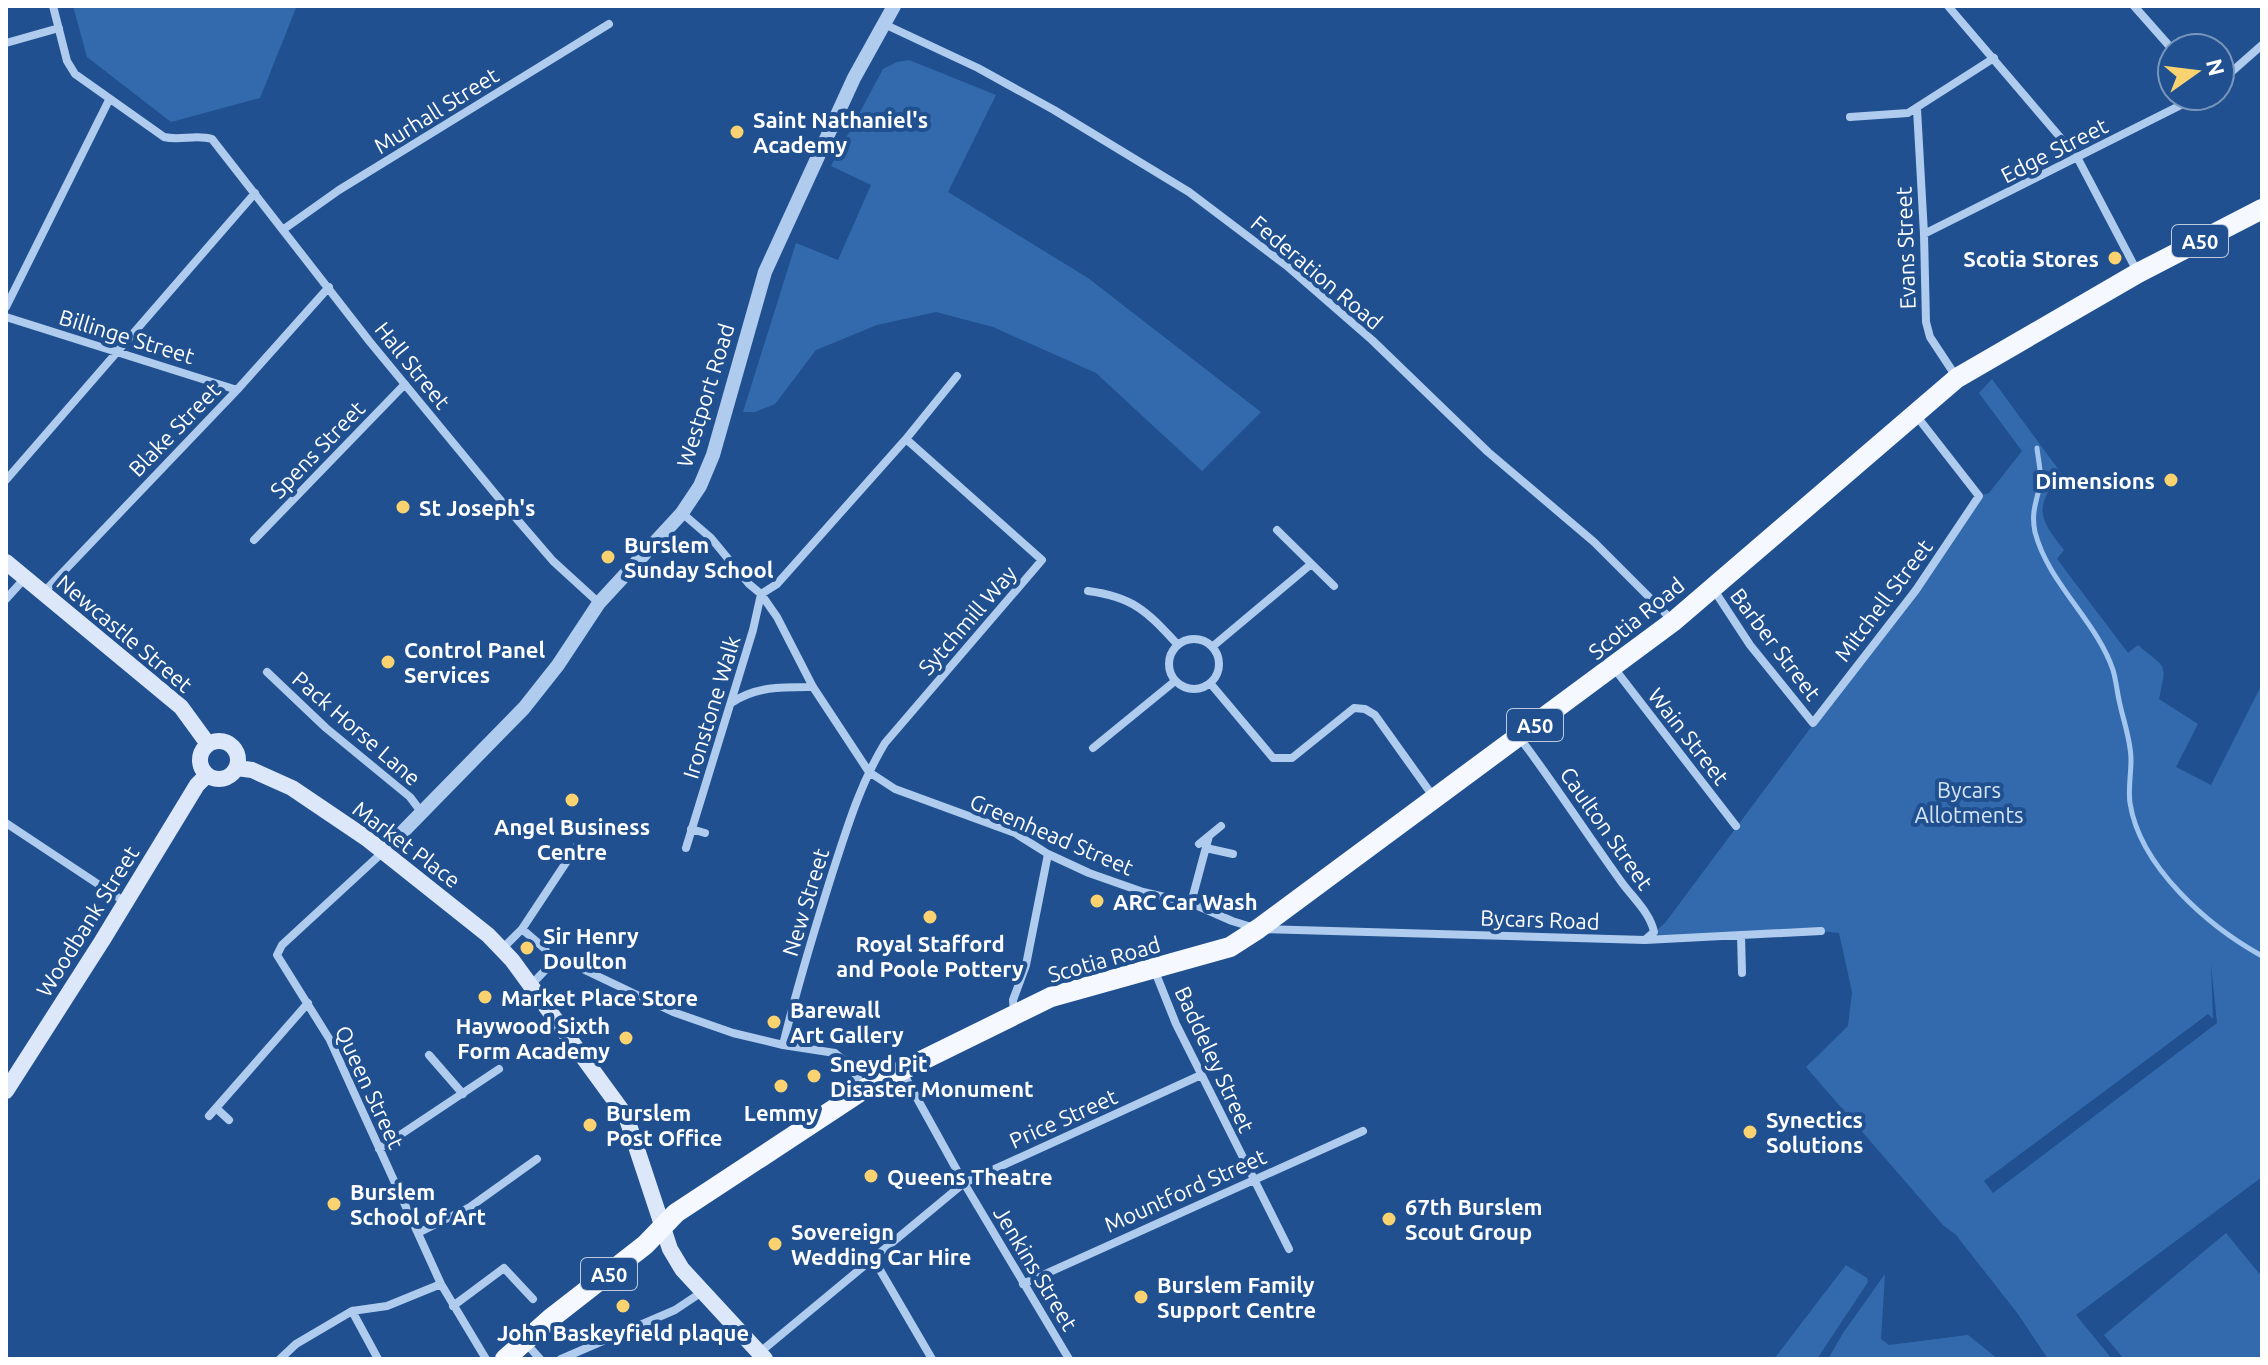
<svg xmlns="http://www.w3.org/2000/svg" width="2268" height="1365" font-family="Ubuntu,sans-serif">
<rect width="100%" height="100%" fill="#205090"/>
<!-- green -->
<path fill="#336aad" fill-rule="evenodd" d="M 73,6 L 295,6 L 296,8 L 260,98 L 171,122 L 87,57 Z
M 909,60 L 996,95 L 948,192 L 1088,278 L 1261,412 L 1202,471 L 1096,373 L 993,327 L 936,312 L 877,325 L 816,350 L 775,404 L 755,412 L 743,412 L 796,243 L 838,260 L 871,185 L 831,166 L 883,69 L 897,62 Z
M 1992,379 L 2061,473 C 2034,508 2038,517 2064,550 L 2057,559 L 2128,653 L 2138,645 C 2167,670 2167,661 2159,699 L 2198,724 L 2176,767 L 2211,785 L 2262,684 L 2262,1177 L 2076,1315 L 2112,1359 L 2048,1359 L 2018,1314 L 1956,1235 L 1943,1225 L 1806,1067 L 1848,1026 L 1852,992 L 1839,933 L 1821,931 L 1645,940 L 1665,923 L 1853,671 L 1979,496 L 1989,493 L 2022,451 L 1979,393 ZM 2211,964 L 2217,1023 L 1993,1193 L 1984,1181 L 2208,1014 L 2213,1019 Z
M 2226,1233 L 2262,1277 L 2262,1359 L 2124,1359 L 2104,1335 Z
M 1846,1265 L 1867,1278 L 1868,1282 L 1817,1359 L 1774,1359 Z
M 1885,1274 L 1881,1339 L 1889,1345 L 1968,1335 L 1998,1359 L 1828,1359 L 1843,1333 Z"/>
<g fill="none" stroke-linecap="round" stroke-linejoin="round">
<!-- stream -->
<path stroke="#a3c6ee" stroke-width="5" d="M 2037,448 C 2038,459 2042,474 2040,485 C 2036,503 2031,513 2035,532 C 2048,583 2096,620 2113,670 C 2116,680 2117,691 2119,700 C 2123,720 2131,740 2131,760 C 2131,774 2128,789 2130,803 C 2140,867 2208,926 2262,956"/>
<!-- minor -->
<path stroke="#afcbed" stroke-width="8" d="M 53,6 L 67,61 L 75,74 L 164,137 C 180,141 196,134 212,139 L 370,342 L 497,496 L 553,561 L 599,603
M 1948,6 L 2077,157 L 2138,273
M 2134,6 L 2172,49
M 884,24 L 978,68 L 1054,110 L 1189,192 L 1287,266 L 1372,340 L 1488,452 L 1594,542 L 1673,621
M 6,43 L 59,28
M 2220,82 L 2262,45
M 1917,109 L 1924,234 L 1926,322 L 1930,337 L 1957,378
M 1850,117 L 1908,113 L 1994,58
M 284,229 L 339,190 L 609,24
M 1924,234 L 2199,96
M 6,307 L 109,100
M 6,317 L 237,390
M 6,480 L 255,193
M 682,513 L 711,538 L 749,584 L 761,594 L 777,617 L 813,687 L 869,772 L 895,789 L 1015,833 L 1048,854 L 1089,873 L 1143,892 L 1191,903 L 1232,921 L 1258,929 L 1645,940 L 1821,931
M 1277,530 L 1334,586
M 254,540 L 405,384
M 1712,587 L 1750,645 L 1813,723 L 1916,590 L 1979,496 L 1915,414
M 1088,591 C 1135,597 1148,613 1178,645
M 43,593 L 237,390 L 329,287
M 761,594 L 777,584 L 906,439 L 957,376
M 6,599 L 25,578
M1169 664a25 25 0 1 1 50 0a25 25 0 1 1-50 0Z
M 1212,647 L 1310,565
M 1614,668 L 1736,826
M 267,672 L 326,728 L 410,797 L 422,813
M 1210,683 L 1273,758 L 1292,758 L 1354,708 L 1365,709 L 1375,715 L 1435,799
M 733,702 C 757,686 784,687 813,687
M 1519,737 C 1554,783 1586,833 1620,880 C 1631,896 1650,912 1654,932 L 1646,939
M 1093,748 L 1175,681
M 6,823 L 125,902
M 691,829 L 705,833
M 1199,844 L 1221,826
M 686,848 L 753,630 L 761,594
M 1206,848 L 1233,854
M 383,852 L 282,945 L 277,955 L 330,1040 L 441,1284 L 486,1359
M 1191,903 L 1209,836
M 522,929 L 545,949 L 552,963
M 1741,935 L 1742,973
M 501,950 L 522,929 L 577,846
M 1154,969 L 1176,1024 L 1289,1249
M 531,985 L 552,963 L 570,963 L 673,1012 L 733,1033 L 783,1045 L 835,1053 L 846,1062 L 865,1088
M 1014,1013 L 1013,1000 L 1026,965 L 1048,854
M 783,1045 C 797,987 814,931 832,874 C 847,828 860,784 885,743 L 1042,560 L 906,439
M 429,1055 L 463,1094
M 903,1073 L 964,1183 L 1069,1359
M 216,1108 L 229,1120
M 209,1116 L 308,1003
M 379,1149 L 499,1069
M 418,1233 L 470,1207 L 537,1159
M 873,1258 L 932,1359
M 1023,1284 L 1363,1131
M 453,1306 L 504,1268 L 533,1299
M 352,1311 L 378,1359
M 525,1342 L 540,1359
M 759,1353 L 964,1183 L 1201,1075
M 280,1359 L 296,1344 L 352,1311 L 387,1306 L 441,1284
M 561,1359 L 675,1310 L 702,1292"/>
<!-- tertiary -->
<path stroke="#afcbed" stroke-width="14" d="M 383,852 L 524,708 L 558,665 L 599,603 L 682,513 L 700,486 L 713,455 L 765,272 L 854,78 L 894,6"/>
<!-- secondary -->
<path stroke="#dce8fa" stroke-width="16" d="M 6,562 L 181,707 L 208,744
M200 760a19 19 0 1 1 38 0a19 19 0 1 1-38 0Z
M 237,768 L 252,770 L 292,788 L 366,838 L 488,935 L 512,960 L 626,1116 L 670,1249 L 682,1269 L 765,1359
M 6,1091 L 102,941 L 197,785 L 207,775"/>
<!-- primary -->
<path stroke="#f5f9ff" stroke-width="20" d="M 505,1359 L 550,1319 L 645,1245 L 676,1213 L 866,1088 L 1051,997 L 1230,947 L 1258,929 L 1674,621 L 1957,378 L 2138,273 L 2262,209"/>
</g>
<!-- markers -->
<g fill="#fad370" stroke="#205090" stroke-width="3">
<circle cx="737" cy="132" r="8"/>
<circle cx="2115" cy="258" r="8"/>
<circle cx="2171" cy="480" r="8"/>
<circle cx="403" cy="507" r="8"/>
<circle cx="608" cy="557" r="8"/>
<circle cx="388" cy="662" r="8"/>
<circle cx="572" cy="800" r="8"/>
<circle cx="1097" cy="901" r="8"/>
<circle cx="930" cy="917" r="8"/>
<circle cx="527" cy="948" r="8"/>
<circle cx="485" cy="997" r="8"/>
<circle cx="774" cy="1022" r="8"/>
<circle cx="626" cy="1038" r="8"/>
<circle cx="814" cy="1076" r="8"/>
<circle cx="781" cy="1086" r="8"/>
<circle cx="590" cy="1125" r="8"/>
<circle cx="1750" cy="1132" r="8"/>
<circle cx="871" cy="1176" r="8"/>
<circle cx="334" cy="1204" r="8"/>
<circle cx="1389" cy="1219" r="8"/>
<circle cx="775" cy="1244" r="8"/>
<circle cx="1141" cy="1297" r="8"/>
<circle cx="623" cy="1306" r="8"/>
</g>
<g text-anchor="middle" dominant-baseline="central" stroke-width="8" stroke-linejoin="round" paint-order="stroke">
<!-- shield labels -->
<g fill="#205090" stroke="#bccade" stroke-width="2">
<rect x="2172" y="225" width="56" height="32" rx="6"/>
<rect x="1507" y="709" width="56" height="32" rx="6"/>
<rect x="581" y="1258" width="56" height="32" rx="6"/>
</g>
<g font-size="20" font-weight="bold" fill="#fff">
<text x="2200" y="241">A50</text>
<text x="1535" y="725">A50</text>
<text x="609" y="1274">A50</text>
</g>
<!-- street labels -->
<g font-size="22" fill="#fff" stroke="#205090">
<text transform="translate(436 110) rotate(-32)">Murhall Street</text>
<text transform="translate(2054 150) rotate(-27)">Edge Street</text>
<text transform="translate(1905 248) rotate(-92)">Evans Street</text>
<text transform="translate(1317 272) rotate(40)">Federation Road</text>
<text transform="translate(127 336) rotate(17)">Billinge Street</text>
<text transform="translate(413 365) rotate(51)">Hall Street</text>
<text transform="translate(705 395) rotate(-73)">Westport Road</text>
<text transform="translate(174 429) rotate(-46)">Blake Street</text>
<text transform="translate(317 449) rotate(-46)">Spens Street</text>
<text transform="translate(1883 600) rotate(-53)">Mitchell Street</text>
<text transform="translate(1636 618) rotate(-39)">Scotia Road</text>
<text transform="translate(967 620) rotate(-49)">Sytchmill Way</text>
<text transform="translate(125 633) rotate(40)">Newcastle Street</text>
<text transform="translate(1776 644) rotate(53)">Barber Street</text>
<text transform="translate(711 707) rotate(-73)">Ironstone Walk</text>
<text transform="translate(357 728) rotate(41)">Pack Horse Lane</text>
<text transform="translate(1689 736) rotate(52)">Wain Street</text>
<text transform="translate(1607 828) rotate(55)">Caulton Street</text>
<text transform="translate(1052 834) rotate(23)">Greenhead Street</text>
<text transform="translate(407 844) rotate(37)">Market Place</text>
<text transform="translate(805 902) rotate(-73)">New Street</text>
<text transform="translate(1540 919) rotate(2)">Bycars Road</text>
<text transform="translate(87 921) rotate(-58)">Woodbank Street</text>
<text transform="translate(1104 959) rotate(-16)">Scotia Road</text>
<text transform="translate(1215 1059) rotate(65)">Baddeley Street</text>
<text transform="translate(370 1087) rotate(65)">Queen Street</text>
<text transform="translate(1063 1118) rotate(-24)">Price Street</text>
<text transform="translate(1185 1190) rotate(-24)">Mountford Street</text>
<text transform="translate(1036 1268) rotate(59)">Jenkins Street</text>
</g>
<!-- poi labels -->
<g font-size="22" font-weight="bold" fill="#fff" stroke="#205090" text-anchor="start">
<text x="753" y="119">Saint Nathaniel's<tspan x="753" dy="25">Academy</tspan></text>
<text x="2099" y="258" text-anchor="end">Scotia Stores</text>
<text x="2155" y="480" text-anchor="end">Dimensions</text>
<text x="419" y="507">St Joseph's</text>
<text x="624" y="544">Burslem<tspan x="624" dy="25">Sunday School</tspan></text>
<text x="404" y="649">Control Panel<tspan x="404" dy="25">Services</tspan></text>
<text x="572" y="826" text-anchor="middle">Angel Business<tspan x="572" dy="25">Centre</tspan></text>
<text x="1113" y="901">ARC Car Wash</text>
<text x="543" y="935">Sir Henry<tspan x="543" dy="25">Doulton</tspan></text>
<text x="930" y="943" text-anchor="middle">Royal Stafford<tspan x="930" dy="25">and Poole Pottery</tspan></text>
<text x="501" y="997">Market Place Store</text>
<text x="790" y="1009">Barewall<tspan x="790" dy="25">Art Gallery</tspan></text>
<text x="610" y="1025" text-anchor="end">Haywood Sixth<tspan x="610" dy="25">Form Academy</tspan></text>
<text x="830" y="1063">Sneyd Pit<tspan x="830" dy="25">Disaster Monument</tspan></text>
<text x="606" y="1112">Burslem<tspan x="606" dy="25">Post Office</tspan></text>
<text x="781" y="1112" text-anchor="middle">Lemmy</text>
<text x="1766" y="1119">Synectics<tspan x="1766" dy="25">Solutions</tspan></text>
<text x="887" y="1176">Queens Theatre</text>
<text x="350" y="1191">Burslem<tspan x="350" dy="25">School of Art</tspan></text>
<text x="1405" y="1206">67th Burslem<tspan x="1405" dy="25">Scout Group</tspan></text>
<text x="791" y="1231">Sovereign<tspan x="791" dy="25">Wedding Car Hire</tspan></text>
<text x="1157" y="1284">Burslem Family<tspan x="1157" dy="25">Support Centre</tspan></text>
<text x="623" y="1332" text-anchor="middle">John Baskeyfield plaque</text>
</g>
<!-- park labels -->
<g font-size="22" fill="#d5e5f9" stroke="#205090">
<text x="1969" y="789">Bycars<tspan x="1969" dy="25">Allotments</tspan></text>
</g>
</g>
<!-- border -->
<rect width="2268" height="1365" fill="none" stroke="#ffffff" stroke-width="16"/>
<!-- north arrow -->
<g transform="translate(2196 72) rotate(76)"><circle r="38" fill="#205090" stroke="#7996bc" stroke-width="2"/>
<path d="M0-6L14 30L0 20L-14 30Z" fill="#fad370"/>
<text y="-12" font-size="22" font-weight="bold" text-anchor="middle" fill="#ffffff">N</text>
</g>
</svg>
